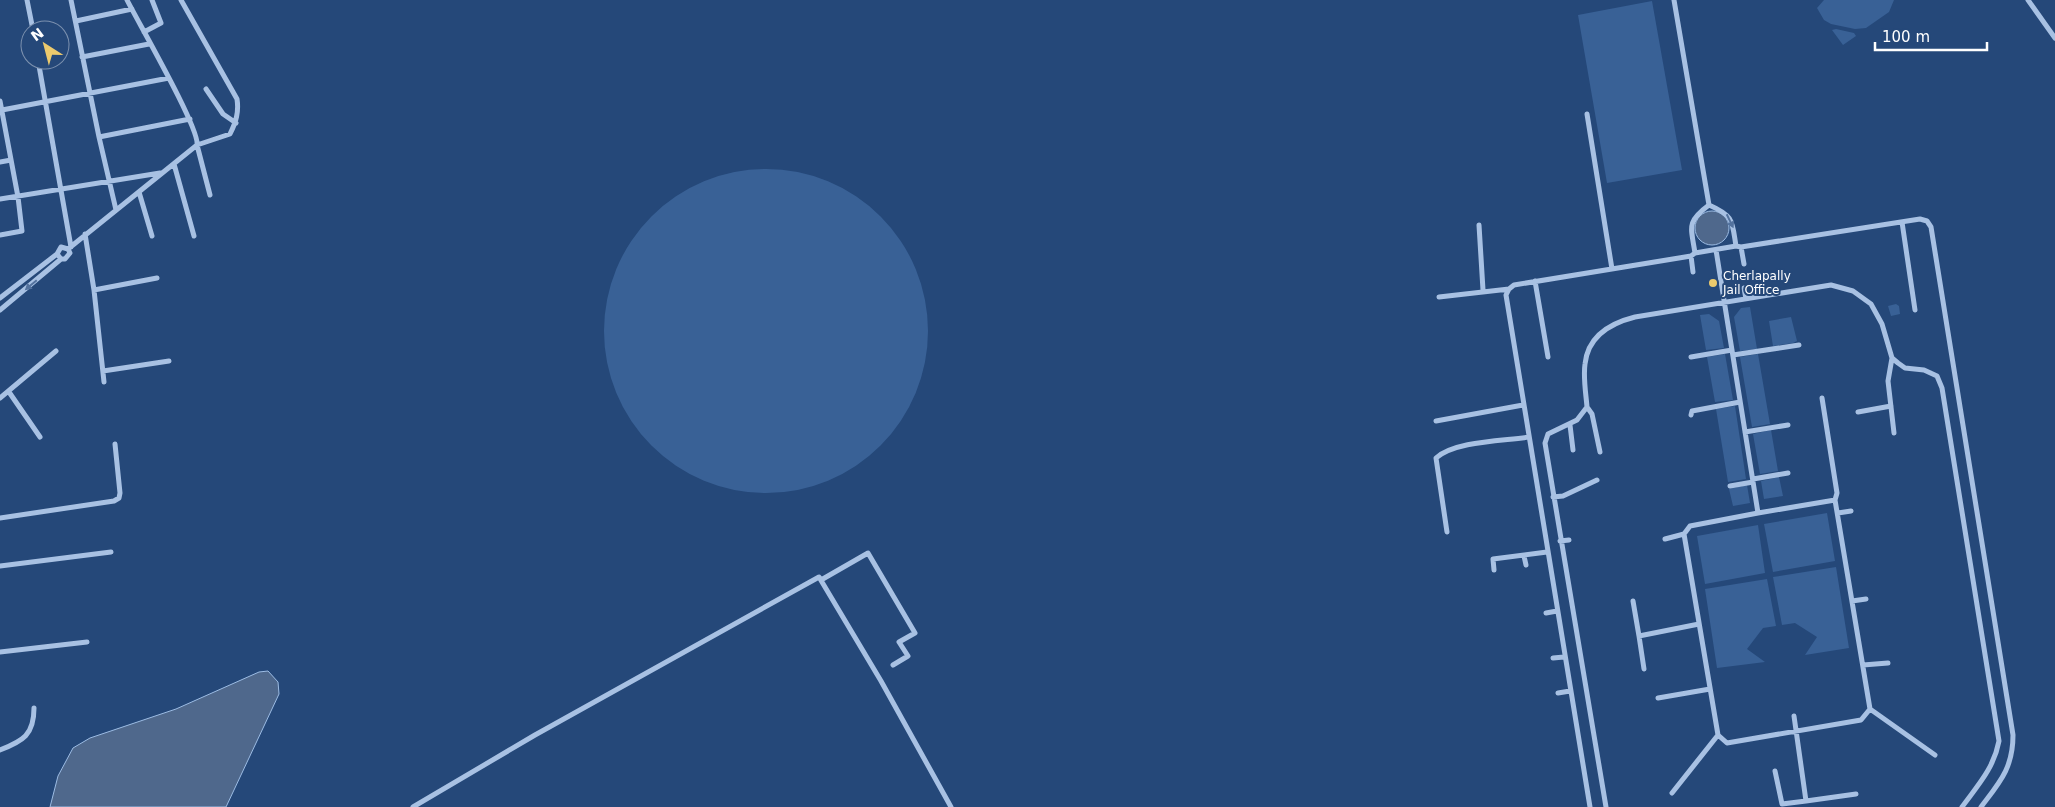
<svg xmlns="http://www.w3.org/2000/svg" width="2055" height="807" font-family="'DejaVu Sans',sans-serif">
<rect width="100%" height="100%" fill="#254879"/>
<!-- green -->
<path fill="#396196" d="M 1824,0 L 1894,0 L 1889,12 L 1866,28 L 1855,29 L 1831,24 L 1824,20 L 1817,8 Z
M 1652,1 L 1682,170 L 1607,183 L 1578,15 Z
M 1836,29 L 1854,33 L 1856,36 L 1843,45 L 1832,30 Z
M604 331a162 162 0 1 1 324 0a162 162 0 1 1-324 0Z
M 1896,304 L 1899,306 L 1900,314 L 1891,316 L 1888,306 Z
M 1750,307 L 1757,349 L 1740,351 L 1734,317 L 1741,308 Z
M 1709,314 L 1719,321 L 1724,348 L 1706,350 L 1700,315 Z
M 1791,317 L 1797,341 L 1793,343 L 1773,346 L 1769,321 Z
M 1725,354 L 1733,400 L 1715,402 L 1707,357 Z
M 1758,354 L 1770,424 L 1752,427 L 1740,357 Z
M 1735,406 L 1746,479 L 1728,482 L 1716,409 Z
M 1771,430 L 1778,471 L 1760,474 L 1753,434 Z
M 1779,477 L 1783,496 L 1764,499 L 1761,481 Z
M 1747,485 L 1750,503 L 1733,506 L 1729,489 Z
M 1827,513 L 1835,561 L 1773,572 L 1764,524 Z
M 1758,525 L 1765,573 L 1705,584 L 1697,536 Z
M 1836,567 L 1849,648 L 1805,655 L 1817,637 L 1795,623 L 1782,625 L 1773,577 Z
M 1767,579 L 1776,626 L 1763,628 L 1747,649 L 1765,662 L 1717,668 L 1705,589 Z"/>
<!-- water -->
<path fill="#4f688c" stroke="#9cbce4" d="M1695 228a17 17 0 1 1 34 0a17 17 0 1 1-34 0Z
M 268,671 L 278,682 L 279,694 L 226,807 L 50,807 L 58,776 L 73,748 L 90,738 L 176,709 L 259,672 Z"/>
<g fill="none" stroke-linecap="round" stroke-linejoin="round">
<!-- minor -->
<path stroke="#a8c1e3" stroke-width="5" d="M 27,0 L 33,30
M 71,0 L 99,137 L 116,210
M 181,0 L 237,99 C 239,112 236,122 230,134 L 197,145 L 210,195
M 1674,0 L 1709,205
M 2028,0 L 2055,38
M 76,21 L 132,9
M 144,32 L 161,23 L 152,0
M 82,57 L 149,44
M 38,60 L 71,247
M 206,89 L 223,114 L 236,123
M 0,101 L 18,197 L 22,231 L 0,235
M 2,110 L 169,78
M 1587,114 L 1612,269
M 99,137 L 190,119
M 0,162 L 11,160
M 174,164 L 194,236
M 139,192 L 152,236
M 0,199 L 160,173
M 1902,222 L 1915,310
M 1479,225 L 1483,290
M 85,234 L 94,290 L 104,382
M 1736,246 L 1741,247 L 1920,219 L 1927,221 L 1931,227 L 2013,735 C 2013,768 2000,782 1981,807
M 1741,247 L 1744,264
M 68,249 L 197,145 C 200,129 138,22 127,0
M 1716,250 L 1758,513 L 1835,500 L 1870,709 L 1861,720 L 1727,743 L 1718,735 L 1684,534 L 1690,526 L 1758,513
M 1691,256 L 1693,272
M 1535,281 L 1548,357
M 1744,288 L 1746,299
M 94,290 L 157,278
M 1439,297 L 1509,289
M 0,298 L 57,254 L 61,247 L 68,249 L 70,253 L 65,259 L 61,259 L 57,254
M 0,310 L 61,259
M 1733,355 L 1799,345
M 1691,357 L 1732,350
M 1892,358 L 1888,381 L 1894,433
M 103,371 L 169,361
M 9,392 L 40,437
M 0,398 L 56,351
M 1822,398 L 1837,493 L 1835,500
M 1587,407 L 1592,414 L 1600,452
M 1858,412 L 1891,406
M 1691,415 L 1692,411 L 1740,402
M 1436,421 L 1523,405
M 1570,425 L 1573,450
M 1745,432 L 1788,425
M 1753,479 L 1788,473
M 1730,486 L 1753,482
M 1553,497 L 1563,496 L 1597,480
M 1838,513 L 1851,511
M 0,518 L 114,501 L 119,498 L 120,493 L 115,444
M 1447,532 L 1436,458 C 1455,441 1503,441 1529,437
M 1665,539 L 1684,534
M 1560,541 L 1569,540
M 1524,556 L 1526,565
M 0,566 L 111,552
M 1494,570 L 1493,559 L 1547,552
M 821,580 L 868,553 L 915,633 L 899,642 L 908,656 L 893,665
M 1633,601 L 1639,636 L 1699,624
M 1852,601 L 1866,599
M 1546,613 L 1557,611
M 1639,636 L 1644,669
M 0,652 L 87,642
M 1553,658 L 1564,657
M 1863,665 L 1888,663
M 1558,693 L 1570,691
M 1658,698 L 1710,689
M 1870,709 L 1935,755
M 1794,716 L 1806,801 L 1856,794
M 0,750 C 23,741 34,735 34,708
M 1775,771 L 1782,804 L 1806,801
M 1672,793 L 1718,735
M 413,807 L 535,735 L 819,577 L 881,681 L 951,807
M 1590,807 L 1506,295 L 1509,289 L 1514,285 L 1691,256 L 1695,253 L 1736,246 C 1732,221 1734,216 1709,205 C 1686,222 1691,227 1695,253
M 1606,807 L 1545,443 L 1548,434 L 1577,420 L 1587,407 C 1586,394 1583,378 1585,364 C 1588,335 1611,323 1635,317 L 1831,285 L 1853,291 L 1871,304 L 1882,324 L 1892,358 L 1898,363 L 1905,368 L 1924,370 L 1937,376 L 1942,388 L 1999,741 C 1994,768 1978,785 1962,807"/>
</g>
<!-- one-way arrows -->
<defs><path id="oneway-solid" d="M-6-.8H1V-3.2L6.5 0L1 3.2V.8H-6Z" transform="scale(1.25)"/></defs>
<g fill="#53729e">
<use href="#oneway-solid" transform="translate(1730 221) rotate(64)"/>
<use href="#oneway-solid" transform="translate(31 285) rotate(140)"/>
</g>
<!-- markers -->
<circle fill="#ecca6d" stroke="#254879" stroke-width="2" cx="1713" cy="283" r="5"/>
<g text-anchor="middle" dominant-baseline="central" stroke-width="4" stroke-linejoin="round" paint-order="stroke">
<!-- poi labels -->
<g font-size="12" fill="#fff" stroke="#254879" text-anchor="start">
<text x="1723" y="276">Cherlapally<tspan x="1723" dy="14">Jail Office</tspan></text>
</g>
</g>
<!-- north arrow -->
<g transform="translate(45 45) rotate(324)"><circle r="24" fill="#254879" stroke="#7c91af"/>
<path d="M0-4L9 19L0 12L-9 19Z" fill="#ecca6d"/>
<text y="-8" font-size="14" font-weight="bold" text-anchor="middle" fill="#ffffff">N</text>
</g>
<!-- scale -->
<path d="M1875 42v8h112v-8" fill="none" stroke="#ffffff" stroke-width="2.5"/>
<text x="1882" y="42" font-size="15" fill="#ffffff" stroke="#254879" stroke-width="4" paint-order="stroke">100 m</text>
</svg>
